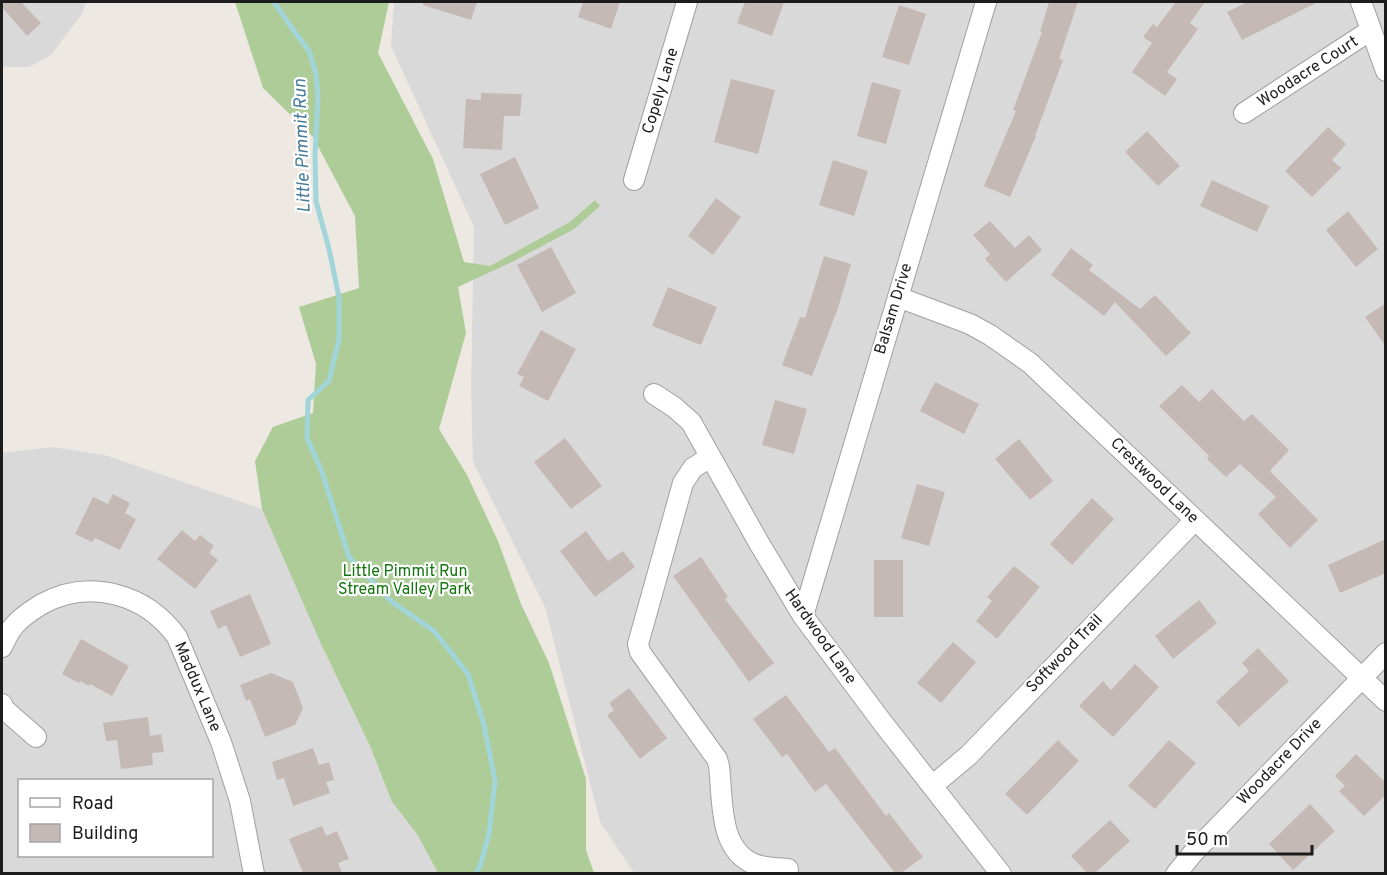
<svg xmlns="http://www.w3.org/2000/svg" width="1387" height="875" font-family="Overpass,sans-serif">
<rect width="100%" height="100%" fill="#ede8e2"/>
<!-- residential -->
<path fill="#dad9d9" fill-rule="evenodd" d="M 2,2 L 86,2 L 83,12 L 51,55 L 29,67 L 2,67 Z
M 394,2 L 1385,2 L 1385,873 L 634,873 L 600,822 L 545,607 L 473,462 L 471,389 L 474,227 L 391,46 Z
M 52,447 L 105,455 L 262,509 L 321,644 L 370,746 L 392,802 L 417,834 L 438,873 L 2,873 L 2,453 ZM 20,780 L 212,780 L 212,856 L 20,856 Z"/>
<!-- forest -->
<path fill="#adcc97" d="M 235,2 L 389,2 L 378,53 L 433,159 L 464,262 L 490,266 L 570,222 L 595,200 L 600,206 L 574,229 L 514,261 L 458,287 L 466,333 L 439,429 L 467,475 L 498,541 L 521,604 L 549,663 L 586,779 L 586,850 L 594,873 L 438,873 L 417,834 L 392,802 L 370,746 L 321,644 L 262,509 L 255,461 L 273,427 L 313,413 L 316,364 L 299,307 L 359,288 L 355,216 L 313,137 L 263,88 Z"/>
<g fill="none" stroke-linecap="round" stroke-linejoin="round">
<!-- stream -->
<path stroke="#a2d5da" stroke-width="5" d="M 274,2 L 294,31 L 309,51 L 316,74 L 318,96 L 315,155 L 316,201 L 329,249 L 339,297 L 339,339 L 329,381 L 308,400 L 307,438 L 322,472 L 349,557 L 392,602 L 434,631 L 468,674 L 484,725 L 495,781 L 489,834 L 481,863 L 476,874"/>
</g>
<!-- building -->
<path fill="#c5b9b5" d="M 2,2 L 21,2 L 41,23 L 27,36 L 2,7 Z
M 423,2 L 477,2 L 471,20 L 423,5 Z
M 583,2 L 620,2 L 611,29 L 578,17 Z
M 745,2 L 784,2 L 772,36 L 737,23 Z
M 1049,2 L 1078,2 L 1059,59 L 1063,60 L 1035,136 L 1036,136 L 1010,197 L 984,186 L 1016,111 L 1013,110 L 1042,32 L 1040,32 Z
M 1176,2 L 1205,2 L 1190,23 L 1198,29 L 1167,72 L 1177,79 L 1165,96 L 1132,72 L 1152,43 L 1143,37 L 1153,24 L 1157,27 Z
M 1247,2 L 1318,2 L 1242,40 L 1227,12 Z
M 899,5 L 926,14 L 909,65 L 882,57 Z
M 731,79 L 775,90 L 758,154 L 714,142 Z
M 872,82 L 901,90 L 886,144 L 857,136 Z
M 481,93 L 522,94 L 520,116 L 504,116 L 502,150 L 463,148 L 466,99 L 481,100 Z
M 1328,127 L 1346,144 L 1332,160 L 1341,168 L 1312,197 L 1285,171 Z
M 1147,131 L 1180,166 L 1158,186 L 1125,152 Z
M 515,157 L 539,208 L 505,225 L 480,174 Z
M 833,160 L 868,171 L 854,216 L 819,205 Z
M 1212,180 L 1269,206 L 1257,232 L 1200,206 Z
M 716,198 L 741,217 L 713,255 L 688,236 Z
M 1348,211 L 1378,249 L 1356,267 L 1326,230 Z
M 990,221 L 1015,248 L 1029,235 L 1042,250 L 1006,282 L 985,259 L 990,254 L 973,235 Z
M 551,247 L 576,293 L 542,312 L 517,265 Z
M 1071,248 L 1093,265 L 1089,270 L 1140,309 L 1155,295 L 1191,333 L 1166,356 L 1115,302 L 1104,316 L 1051,275 Z
M 824,256 L 851,264 L 838,308 L 812,376 L 782,365 L 800,317 L 805,318 Z
M 668,287 L 717,307 L 701,345 L 652,326 Z
M 1386,303 L 1386,347 L 1365,317 Z
M 541,330 L 576,349 L 548,401 L 519,386 L 524,377 L 517,374 Z
M 935,382 L 979,404 L 964,434 L 920,411 Z
M 1182,385 L 1199,402 L 1212,389 L 1244,421 L 1252,414 L 1289,450 L 1270,471 L 1318,520 L 1290,548 L 1258,514 L 1276,497 L 1240,464 L 1226,477 L 1207,459 L 1209,456 L 1159,406 Z
M 775,400 L 807,409 L 794,454 L 762,445 Z
M 565,438 L 602,486 L 571,509 L 534,462 Z
M 1019,439 L 1053,481 L 1030,500 L 995,459 Z
M 917,484 L 945,492 L 929,546 L 901,538 Z
M 113,494 L 130,503 L 125,513 L 136,519 L 120,550 L 95,538 L 92,542 L 75,534 L 93,497 L 108,504 Z
M 1092,498 L 1114,519 L 1072,565 L 1050,544 Z
M 182,530 L 195,541 L 200,535 L 214,546 L 209,553 L 218,560 L 195,589 L 157,559 Z
M 586,531 L 608,561 L 623,551 L 635,567 L 595,597 L 560,551 Z
M 1386,539 L 1386,573 L 1340,593 L 1328,565 Z
M 701,557 L 728,597 L 725,599 L 774,663 L 749,682 L 673,576 Z
M 874,560 L 903,560 L 903,617 L 874,617 Z
M 1014,566 L 1040,587 L 997,639 L 976,621 L 992,601 L 987,597 Z
M 250,594 L 271,644 L 240,657 L 226,625 L 218,629 L 210,611 Z
M 1199,600 L 1217,623 L 1173,659 L 1155,636 Z
M 81,639 L 129,666 L 112,696 L 90,684 L 89,686 L 80,681 L 79,683 L 62,674 Z
M 953,642 L 976,662 L 941,703 L 917,683 Z
M 1258,648 L 1289,681 L 1239,727 L 1216,702 L 1249,671 L 1242,663 Z
M 1135,664 L 1159,687 L 1113,737 L 1079,706 L 1103,681 L 1111,690 Z
M 271,673 L 293,682 L 303,708 L 295,725 L 265,737 L 250,699 L 246,701 L 240,685 Z
M 629,688 L 667,738 L 640,759 L 607,715 L 614,710 L 609,703 Z
M 786,695 L 829,752 L 835,748 L 886,816 L 889,813 L 923,857 L 901,873 L 895,873 L 826,784 L 815,792 L 787,754 L 782,757 L 753,719 Z
M 148,717 L 150,736 L 161,734 L 164,752 L 152,753 L 153,765 L 121,769 L 117,740 L 106,741 L 103,723 Z
M 1058,740 L 1079,761 L 1027,815 L 1005,794 Z
M 1169,740 L 1196,763 L 1155,809 L 1128,786 Z
M 313,748 L 319,765 L 329,762 L 334,780 L 326,782 L 330,793 L 293,806 L 284,778 L 277,780 L 272,762 Z
M 1356,754 L 1386,783 L 1386,795 L 1364,816 L 1339,791 L 1345,786 L 1335,776 Z
M 1310,804 L 1335,831 L 1293,870 L 1269,844 Z
M 1110,820 L 1130,841 L 1095,873 L 1087,873 L 1071,856 Z
M 322,826 L 326,836 L 337,831 L 349,859 L 338,863 L 342,873 L 303,873 L 289,839 Z"/>
<g fill="none" stroke-linecap="round" stroke-linejoin="round">
<!-- minor casing -->
<g stroke="#a0a0a0" stroke-width="22">
<path id="minor" d="M 1361,2 L 1386,71
M 1244,113 L 1371,30
M 634,180 L 687,2
M 898,297 L 970,324 L 990,335 L 1030,363 L 1386,701
M 654,394 L 674,407 L 691,422 L 759,543 L 803,616 L 882,722 L 1001,874
M 710,457 L 693,468 L 683,483 L 638,644 L 640,652 L 717,759 L 719,766 C 723,799 718,849 754,864 C 764,868 777,868 788,869
M 803,616 L 986,2
M 2,647 C 5,641 8,633 13,627 C 20,618 32,610 42,604 C 90,578 146,594 177,637 L 221,742 L 240,801 L 254,874
M 2,704 L 4,709 L 36,737
M 932,786 L 969,755 L 1195,520
M 1176,874 L 1193,853 L 1386,653"/>
</g>
<!-- minor -->
<use href="#minor" stroke="#fff" stroke-width="20"/>
</g>
<g text-anchor="middle" dominant-baseline="central" stroke-width="4.5" stroke-linejoin="round" paint-order="stroke">
<!-- street labels -->
<g font-size="16" fill="#1c1c1c" stroke="#fff">
<text transform="translate(1308 72) rotate(-33)">Woodacre Court</text>
<text transform="translate(661 91) rotate(-73)">Copely Lane</text>
<text transform="translate(894 309) rotate(-73)">Balsam Drive</text>
<text transform="translate(1154 481) rotate(44)">Crestwood Lane</text>
<text transform="translate(820 637) rotate(55)">Hardwood Lane</text>
<text transform="translate(1065 654) rotate(-46)">Softwood Trail</text>
<text transform="translate(197 687) rotate(67)">Maddux Lane</text>
<text transform="translate(1280 762) rotate(-46)">Woodacre Drive</text>
</g>
<!-- park labels -->
<g font-size="16" fill="#12760d" stroke="#fff">
<text x="405" y="572">Little Pimmit Run<tspan x="405" dy="18">Stream Valley Park</tspan></text>
</g>
<!-- water labels -->
<g font-size="18" font-style="italic" fill="#457a9a" stroke="#fff">
<text transform="translate(303 146) rotate(-92)">Little Pimmit Run</text>
</g>
</g>
<!-- border -->
<rect width="1387" height="875" fill="none" stroke="#1c1c1c" stroke-width="6"/>
<!-- legend -->
<rect x="18" y="779" width="195" height="78" fill="#ffffff" stroke="#a4a4a4" stroke-width="1.5"/>
<rect x="30" y="798" width="30" height="9" fill="#ffffff" stroke="#a4a4a4" stroke-width="1.5"/>
<text x="72" y="809" font-size="18" fill="#1c1c1c">Road</text>
<rect x="30" y="824" width="30" height="18" fill="#c5b9b5" stroke="#a4a4a4" stroke-width="1.5"/>
<text x="72" y="839" font-size="18" fill="#1c1c1c">Building</text>
<!-- scale -->
<path d="M1177 845v9h135v-9" fill="none" stroke="#1c1c1c" stroke-width="3"/>
<text x="1186" y="845" font-size="18" fill="#1c1c1c" stroke="#ffffff" stroke-width="4.5" paint-order="stroke">50 m</text>
</svg>
